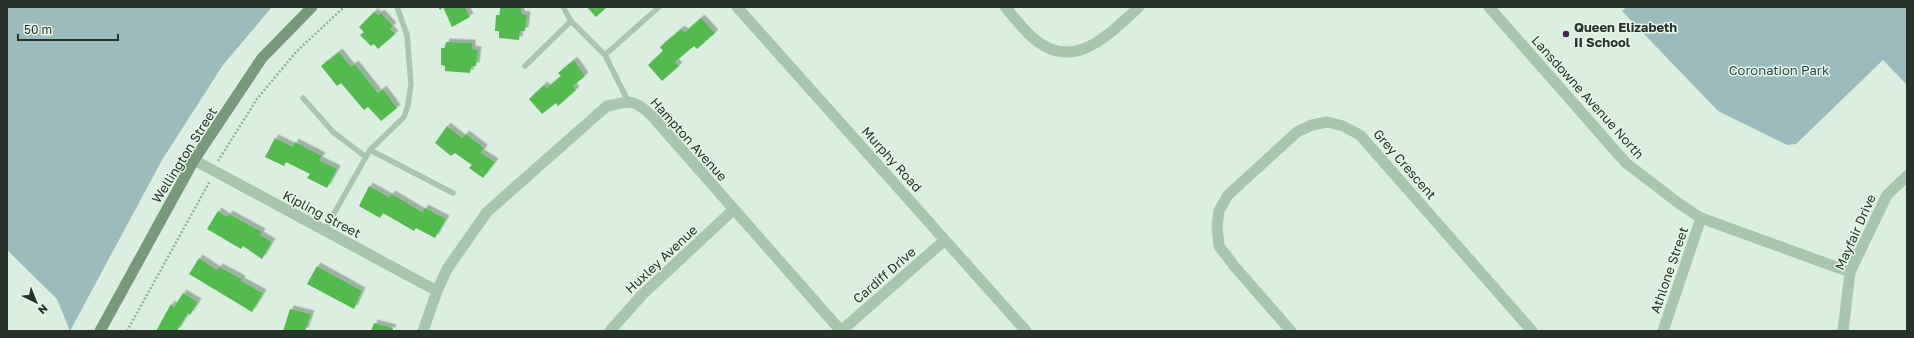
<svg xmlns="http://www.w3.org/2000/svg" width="1914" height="338" font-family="'Golos Text',sans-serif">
<defs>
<filter id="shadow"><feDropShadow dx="3.5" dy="-3.5" stdDeviation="0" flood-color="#0004"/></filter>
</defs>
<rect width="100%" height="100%" fill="#daefdf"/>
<!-- green -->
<path fill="#9cbbbc" d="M 7,7 L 272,7 L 223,65 L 162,160 L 70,331 L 57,299 L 7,250 Z
M 1626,7 L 1907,7 L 1907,85 L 1883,60 L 1796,144 L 1787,145 L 1718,111 L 1622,11 Z"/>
<!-- building -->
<path fill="#52ba4d" filter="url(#shadow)" d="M 438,7 L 465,7 L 470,17 L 452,27 L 443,7 L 440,10 Z
M 587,7 L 607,7 L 596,17 Z
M 500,8 L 521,8 L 521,14 L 527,15 L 525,31 L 520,31 L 519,40 L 499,38 L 499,31 L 495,31 L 496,15 L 500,15 Z
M 374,12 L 378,15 L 381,13 L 393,26 L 390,29 L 395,34 L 378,49 L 374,44 L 371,46 L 360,35 L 364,32 L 359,27 Z
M 701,18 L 715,33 L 697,49 L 694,46 L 675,62 L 679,66 L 662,81 L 648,65 L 663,51 L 660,47 L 681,29 L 685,32 Z
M 446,42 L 472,43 L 472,49 L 478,50 L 476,66 L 471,66 L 470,73 L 445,71 L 445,66 L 441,65 L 441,48 L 445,48 Z
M 339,52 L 351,67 L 355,64 L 378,93 L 383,89 L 397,108 L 381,121 L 368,107 L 364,110 L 341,83 L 337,86 L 321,66 Z
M 574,60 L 585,76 L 573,86 L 576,90 L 558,106 L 556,103 L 542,114 L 529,99 L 544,85 L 547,88 L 561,76 L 558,73 Z
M 447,126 L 462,138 L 466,134 L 484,148 L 481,153 L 495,162 L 483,178 L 469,168 L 472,165 L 455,153 L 451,156 L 435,143 Z
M 275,138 L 293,147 L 295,142 L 322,156 L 319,160 L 337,169 L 327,188 L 307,178 L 310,174 L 286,162 L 284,166 L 265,157 Z
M 369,186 L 389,197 L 392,194 L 422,212 L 425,208 L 446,219 L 435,238 L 416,228 L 414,231 L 383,213 L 380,218 L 359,206 Z
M 218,211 L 227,217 L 229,214 L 262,232 L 260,235 L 272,242 L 262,259 L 243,246 L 241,249 L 207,229 Z
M 199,258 L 217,270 L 219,267 L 242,279 L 241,281 L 263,293 L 252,312 L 189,274 Z
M 317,266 L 362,291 L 354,309 L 307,284 Z
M 183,293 L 198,302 L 190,315 L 188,313 L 177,331 L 156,331 L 171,304 L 174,307 Z
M 290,309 L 311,314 L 305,331 L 283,331 Z
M 374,323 L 393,328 L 392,331 L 371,331 Z"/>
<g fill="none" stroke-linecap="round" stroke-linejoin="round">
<!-- path -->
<path stroke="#92b197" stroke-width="2.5" stroke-dasharray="2 2" stroke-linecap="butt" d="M 218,161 L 257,99 L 296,52 L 344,7
M 127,331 L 210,181"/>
<!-- service -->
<path stroke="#a8c6ad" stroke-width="5.5" d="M 563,7 L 571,21 L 605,55 L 628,101
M 605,55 L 659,7
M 525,66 L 571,21
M 303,98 L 333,132 L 366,157
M 370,150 L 453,193
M 324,231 L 370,150 L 404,117 L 408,105 L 411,84 L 407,35 L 397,7"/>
<!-- minor -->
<path stroke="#a8c6ad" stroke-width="11" d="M 1005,7 C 1014,17 1022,28 1032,37 C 1073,74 1108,35 1139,7
M 194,160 L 437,291
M 1850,272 L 1887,195 L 1907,176
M 423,331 L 437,291 L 447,269 L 487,212 L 607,106 C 631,101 633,98 652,116 L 841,331
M 610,331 L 642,295 L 733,210
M 1291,331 L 1235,267 L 1219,246 L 1217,227 L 1219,211 L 1228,195 L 1297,132 L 1312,125 L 1327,122 L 1343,126 L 1360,135 L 1532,331
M 1663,331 L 1701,218"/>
<!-- tertiary -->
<path stroke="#a8c6ad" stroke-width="11" d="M 737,7 L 1026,331
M 1489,7 L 1626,163 L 1681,205 L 1701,218 L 1850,272 L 1843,331
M 841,331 L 945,240"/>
<!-- secondary -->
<path stroke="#79997c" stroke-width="11" d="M 100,331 L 194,160 L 262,58 L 312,7"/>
</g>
<!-- markers -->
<circle fill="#462150" stroke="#e6f7ea" stroke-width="1.5" cx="1566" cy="34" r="4"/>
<g text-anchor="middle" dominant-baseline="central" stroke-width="3" stroke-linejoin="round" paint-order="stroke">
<!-- poi labels -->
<g font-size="13" font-weight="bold" fill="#273328" stroke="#e6f7ea" text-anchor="start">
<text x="1574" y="27">Queen Elizabeth<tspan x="1574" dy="15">II School</tspan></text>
</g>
<!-- park labels -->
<g font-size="13" fill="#2d4c4f" stroke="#e6f7ea">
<text x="1779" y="70">Coronation Park</text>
</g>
<!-- street labels -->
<g font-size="13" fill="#273328" stroke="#e6f7ea">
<text transform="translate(1588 97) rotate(48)">Lansdowne Avenue North</text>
<text transform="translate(689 139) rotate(48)">Hampton Avenue</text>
<text transform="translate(184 155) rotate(-58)">Wellington Street</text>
<text transform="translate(892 159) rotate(48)">Murphy Road</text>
<text transform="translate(1405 164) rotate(49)">Grey Crescent</text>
<text transform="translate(322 214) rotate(28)">Kipling Street</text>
<text transform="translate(1855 232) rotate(-66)">Mayfair Drive</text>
<text transform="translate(661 259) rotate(-43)">Huxley Avenue</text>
<text transform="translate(1669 270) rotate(-71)">Athlone Street</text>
<text transform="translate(884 275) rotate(-41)">Cardiff Drive</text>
</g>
</g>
<!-- border -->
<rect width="1914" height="338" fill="none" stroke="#273328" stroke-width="16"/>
<!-- north arrow -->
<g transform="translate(36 302) rotate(137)" stroke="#e6f7ea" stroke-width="3" paint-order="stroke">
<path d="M0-3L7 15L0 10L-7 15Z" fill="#273328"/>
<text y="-6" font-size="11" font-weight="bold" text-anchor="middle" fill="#273328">N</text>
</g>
<!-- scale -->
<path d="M18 34v6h100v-6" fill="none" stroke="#273328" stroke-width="2"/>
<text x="24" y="34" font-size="12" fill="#273328" stroke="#e6f7ea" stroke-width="3" paint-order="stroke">50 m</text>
</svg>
